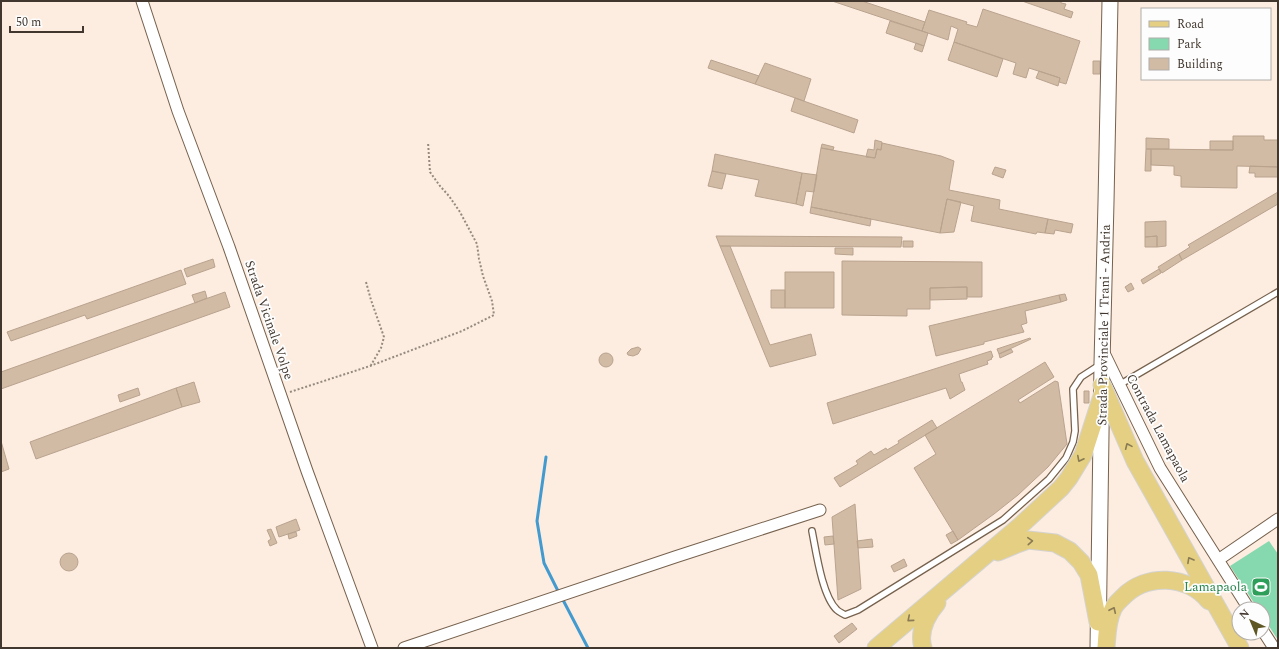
<svg xmlns="http://www.w3.org/2000/svg" width="1279" height="649" font-family="Spectral,serif">
<rect width="100%" height="100%" fill="#fcede0"/>
<!-- green -->
<path fill="#86d8ae" d="M 1269,541 L 1278,554 L 1278,640 L 1263,617 L 1263,609 L 1258,609 L 1230,566 Z"/>
<g fill="none" stroke-linecap="round" stroke-linejoin="round">
<!-- stream -->
<path stroke="#439acf" stroke-width="3" d="M 546,457 L 537,521 L 544,563 L 559,593
M 562,598 L 588,648"/>
</g>
<!-- building -->
<path fill="#d2bba5" stroke="#baa38e" d="M 832,1 L 862,1 L 925,22 L 922,31 Z
M 1022,1 L 1061,1 L 1061,3 L 1066,4 L 1064,9 L 1073,12 L 1071,18 Z
M 983,9 L 1080,41 L 1066,84 L 1059,82 L 1060,78 L 1029,68 L 1026,78 L 1013,74 L 1016,63 L 954,42 L 958,29 L 951,26 L 948,40 L 922,31 L 929,10 L 967,22 L 966,24 L 977,27 Z
M 890,21 L 928,33 L 924,46 L 886,33 Z
M 954,42 L 1003,59 L 997,77 L 948,60 Z
M 916,43 L 924,46 L 922,52 L 914,49 Z
M 711,60 L 759,76 L 755,84 L 708,68 Z
M 1093,61 L 1100,61 L 1100,74 L 1093,74 Z
M 765,63 L 811,79 L 804,101 L 755,84 Z
M 1039,71 L 1060,78 L 1058,86 L 1036,78 Z
M 795,98 L 858,120 L 854,133 L 791,111 Z
M 1233,136 L 1264,136 L 1264,140 L 1278,140 L 1278,167 L 1237,166 L 1237,188 L 1181,187 L 1181,176 L 1174,175 L 1174,166 L 1151,165 L 1151,149 L 1233,150 Z
M 1146,138 L 1169,139 L 1169,149 L 1146,149 Z
M 875,140 L 882,142 L 881,150 L 877,149 L 875,158 L 866,157 L 868,149 L 874,150 Z
M 1210,141 L 1233,141 L 1233,150 L 1210,150 Z
M 882,143 L 941,156 L 954,161 L 949,190 L 1000,200 L 999,209 L 1048,219 L 1045,233 L 1037,232 L 1036,234 L 971,221 L 974,206 L 947,199 L 940,233 L 811,207 L 821,148 L 875,158 L 877,149 L 881,150 Z
M 822,144 L 834,147 L 833,150 L 821,148 Z
M 1146,149 L 1151,149 L 1151,171 L 1145,171 Z
M 715,154 L 802,173 L 796,204 L 755,196 L 759,180 L 712,171 Z
M 1250,166 L 1278,167 L 1278,177 L 1255,177 L 1255,173 L 1249,173 Z
M 995,167 L 1006,170 L 1003,178 L 992,174 Z
M 712,171 L 726,174 L 722,189 L 708,186 Z
M 802,173 L 817,175 L 814,192 L 806,191 L 803,206 L 796,204 Z
M 1278,192 L 1278,204 L 1182,260 L 1179,254 L 1190,247 L 1188,245 Z
M 947,199 L 961,202 L 954,232 L 940,233 Z
M 811,207 L 871,219 L 870,226 L 810,213 Z
M 1048,219 L 1073,224 L 1071,233 L 1055,230 L 1054,234 L 1045,233 Z
M 1166,221 L 1166,246 L 1157,247 L 1157,236 L 1145,237 L 1145,222 Z
M 716,236 L 902,237 L 901,247 L 720,246 Z
M 1157,236 L 1157,247 L 1145,247 L 1145,237 Z
M 903,241 L 913,241 L 913,247 L 903,247 Z
M 720,246 L 730,246 L 770,345 L 811,334 L 816,355 L 770,367 Z
M 835,248 L 853,248 L 853,255 L 835,254 Z
M 1179,254 L 1182,260 L 1162,273 L 1158,267 Z
M 213,259 L 215,267 L 187,277 L 184,269 Z
M 842,261 L 982,262 L 982,297 L 967,297 L 967,287 L 930,288 L 930,309 L 907,309 L 907,316 L 842,315 Z
M 1159,269 L 1161,273 L 1143,284 L 1141,280 Z
M 181,270 L 186,284 L 87,319 L 85,315 L 11,341 L 7,332 Z
M 785,272 L 834,272 L 834,308 L 785,308 Z
M 1131,283 L 1134,289 L 1128,292 L 1125,287 Z
M 967,287 L 967,299 L 930,300 L 930,288 Z
M 771,290 L 785,290 L 785,308 L 771,308 Z
M 205,291 L 207,298 L 195,303 L 192,295 Z
M 225,292 L 230,307 L 1,389 L 1,372 Z
M 1065,294 L 1067,300 L 1061,302 L 1059,295 Z
M 1059,295 L 1061,302 L 1025,311 L 1027,323 L 1021,325 L 1024,332 L 984,342 L 984,344 L 936,356 L 929,326 Z
M 1030,338 L 1031,339 L 999,354 L 997,349 Z
M 638,347 L 641,349 L 638,354 L 633,356 L 628,355 L 627,353 L 631,349 Z
M 1011,349 L 1013,352 L 1000,358 L 999,354 Z
M 991,351 L 993,357 L 991,358 L 992,359 L 987,361 L 988,364 L 959,374 L 961,382 L 962,382 L 965,390 L 950,399 L 946,388 L 833,424 L 827,403 Z
M599 360a7 7 0 1 1 14 0a7 7 0 1 1-14 0Z
M 1045,362 L 1054,377 L 1018,400 L 1020,403 L 1055,381 L 1058,382 L 1067,444 L 1048,467 L 1018,495 L 994,514 L 958,540 L 914,468 L 936,454 L 925,435 Z
M 194,382 L 200,402 L 182,407 L 176,388 Z
M 138,388 L 140,395 L 120,402 L 118,395 Z
M 176,388 L 182,407 L 36,459 L 30,442 Z
M 1084,391 L 1089,391 L 1089,403 L 1084,403 Z
M 932,420 L 937,428 L 840,487 L 834,478 L 858,464 L 856,461 L 871,451 L 874,455 L 886,448 L 887,450 L 899,443 L 898,441 Z
M 1,441 L 9,469 L 1,472 Z
M 855,504 L 861,589 L 838,600 L 832,517 Z
M 296,519 L 300,530 L 279,537 L 276,527 Z
M 271,529 L 277,543 L 270,546 L 268,541 L 271,539 L 267,530 Z
M 953,531 L 958,540 L 951,544 L 946,535 Z
M 296,532 L 297,536 L 289,539 L 288,534 Z
M 833,536 L 834,544 L 825,545 L 824,537 Z
M 872,539 L 873,547 L 858,548 L 857,541 Z
M60 562a9 9 0 1 1 18 0a9 9 0 1 1-18 0Z
M 904,559 L 907,566 L 894,572 L 891,566 Z
M 852,623 L 857,629 L 839,643 L 834,636 Z"/>
<g fill="none" stroke-linecap="round" stroke-linejoin="round">
<!-- lane casing -->
<g stroke="#76614d" stroke-width="8">
<path id="lane" d="M 1119,385 L 1278,292
M 812,531 C 816,551 822,596 837,610 C 839,612 842,613 845,615 L 858,610 L 1003,520 L 1049,479 L 1066,458 L 1073,442 L 1075,431 L 1073,389 L 1081,377 L 1101,364"/>
</g>
<!-- street casing -->
<g stroke="#76614d" stroke-width="13">
<path id="street" d="M 142,1 L 178,111 L 229,247 L 307,471 L 372,648
M 1103,351 L 1160,468 L 1249,609
M 1218,560 L 1278,519
M 1263,631 L 1274,648
M 404,648 L 675,557 L 820,510"/>
</g>
<!-- secondary casing -->
<g stroke="#76614d" stroke-width="17">
<path id="secondary" d="M 1098,648 L 1102,363 L 1106,202 L 1110,1"/>
</g>
<!-- primary casing -->
<g stroke="#d5d3d1" stroke-width="19">
<path id="primary" d="M 1102,385 L 1135,461 L 1240,648
M 998,552 L 1017,544 L 1028,540 L 1055,543 L 1070,551 L 1081,562 L 1089,575 L 1098,622
M 876,648 L 1020,526 L 1061,488 L 1069,478 L 1083,455 L 1102,396
M 923,648 C 918,631 926,616 937,603
M 1106,648 C 1107,635 1107,621 1113,609 C 1115,604 1119,601 1123,597 C 1146,573 1188,575 1209,601"/>
</g>
<!-- path -->
<path stroke="#968a7f" stroke-width="2" stroke-dasharray="2 2" stroke-linecap="butt" d="M 366,282 L 371,300 L 384,337 L 381,348 L 371,365
M 290,392 L 370,366 L 462,331 L 494,315 L 492,301 L 483,276 L 479,259 L 477,244 L 460,212 L 449,196 L 440,186 L 430,172 L 428,142"/>
<!-- lane -->
<use href="#lane" stroke="#fff" stroke-width="5.5"/>
<!-- street -->
<use href="#street" stroke="#fff" stroke-width="11"/>
<!-- secondary -->
<use href="#secondary" stroke="#fff" stroke-width="15"/>
<!-- primary -->
<use href="#primary" stroke="#e4cf82" stroke-width="17"/>
</g>
<!-- one-way arrows -->
<defs><path id="oneway-chevron" d="M-2-3.5L2.5 0L-2 3.5" fill="none" stroke-width="1.6" stroke-linecap="round" stroke-linejoin="round"/></defs>
<g stroke="#8a7b54">
<use href="#oneway-chevron" transform="translate(1128 446) rotate(-114)"/>
<use href="#oneway-chevron" transform="translate(1080 459) rotate(117)"/>
<use href="#oneway-chevron" transform="translate(1030 541) rotate(-4)"/>
<use href="#oneway-chevron" transform="translate(1190 560) rotate(-119)"/>
<use href="#oneway-chevron" transform="translate(1113 610) rotate(-65)"/>
<use href="#oneway-chevron" transform="translate(910 619) rotate(140)"/>
</g>
<!-- icons -->
<defs>
<g id="stadium-square" transform="scale(1)"><rect x="-9" y="-9" width="18" height="18" rx="4" fill="#2e9e5b" stroke="#fdfdfd"/><path d="M0-5a6.5 5 0 1 0 0 10a6.5 5 0 1 0 0-10ZM-3.5-1.8h7v3.6h-7Z" fill="#fff"/></g>
</defs>
<g fill-rule="evenodd">
<use href="#stadium-square" x="1261" y="587"/>
</g>
<g text-anchor="middle" dominant-baseline="central" stroke-width="3.5" stroke-linejoin="round" paint-order="stroke">
<!-- street labels -->
<g font-size="13" fill="#41372e" stroke="#fdfdfd">
<text transform="translate(269 320) rotate(71)">Strada Vicinale Volpe</text>
<text transform="translate(1104 325) rotate(-89)">Strada Provinciale 1 Trani - Andria</text>
<text transform="translate(1158 428) rotate(62)">Contrada Lamapaola</text>
</g>
<!-- leisure labels -->
<g font-size="13" fill="#27864d" stroke="#fdfdfd" text-anchor="end">
<text x="1247" y="587">Lamapaola</text>
</g>
</g>
<!-- border -->
<rect width="1279" height="649" fill="none" stroke="#41372e" stroke-width="4"/>
<!-- legend -->
<rect x="1141" y="8" width="130" height="72" fill="#fdfdfd" stroke="#b2aeaa"/>
<rect x="1149" y="21" width="20" height="6" fill="#e4cf82" stroke="#b2aeaa"/>
<text x="1177" y="28" font-size="12" fill="#41372e">Road</text>
<rect x="1149" y="38" width="20" height="12" fill="#86d8ae" stroke="#b2aeaa"/>
<text x="1177" y="48" font-size="12" fill="#41372e">Park</text>
<rect x="1149" y="58" width="20" height="12" fill="#d2bba5" stroke="#b2aeaa"/>
<text x="1177" y="68" font-size="12" fill="#41372e">Building</text>
<!-- north arrow -->
<g transform="translate(1251 621) rotate(316)"><circle r="19" fill="#fdfdfd" stroke="#b2aeaa"/>
<path d="M0-3L7 15L0 10L-7 15Z" fill="#5f5723"/>
<text y="-6" font-size="11" font-weight="bold" text-anchor="middle" fill="#41372e">N</text>
</g>
<!-- scale -->
<path d="M10 26v6h73v-6" fill="none" stroke="#41372e" stroke-width="2"/>
<text x="16" y="26" font-size="12" fill="#41372e" stroke="#fdfdfd" stroke-width="3" paint-order="stroke">50 m</text>
</svg>
